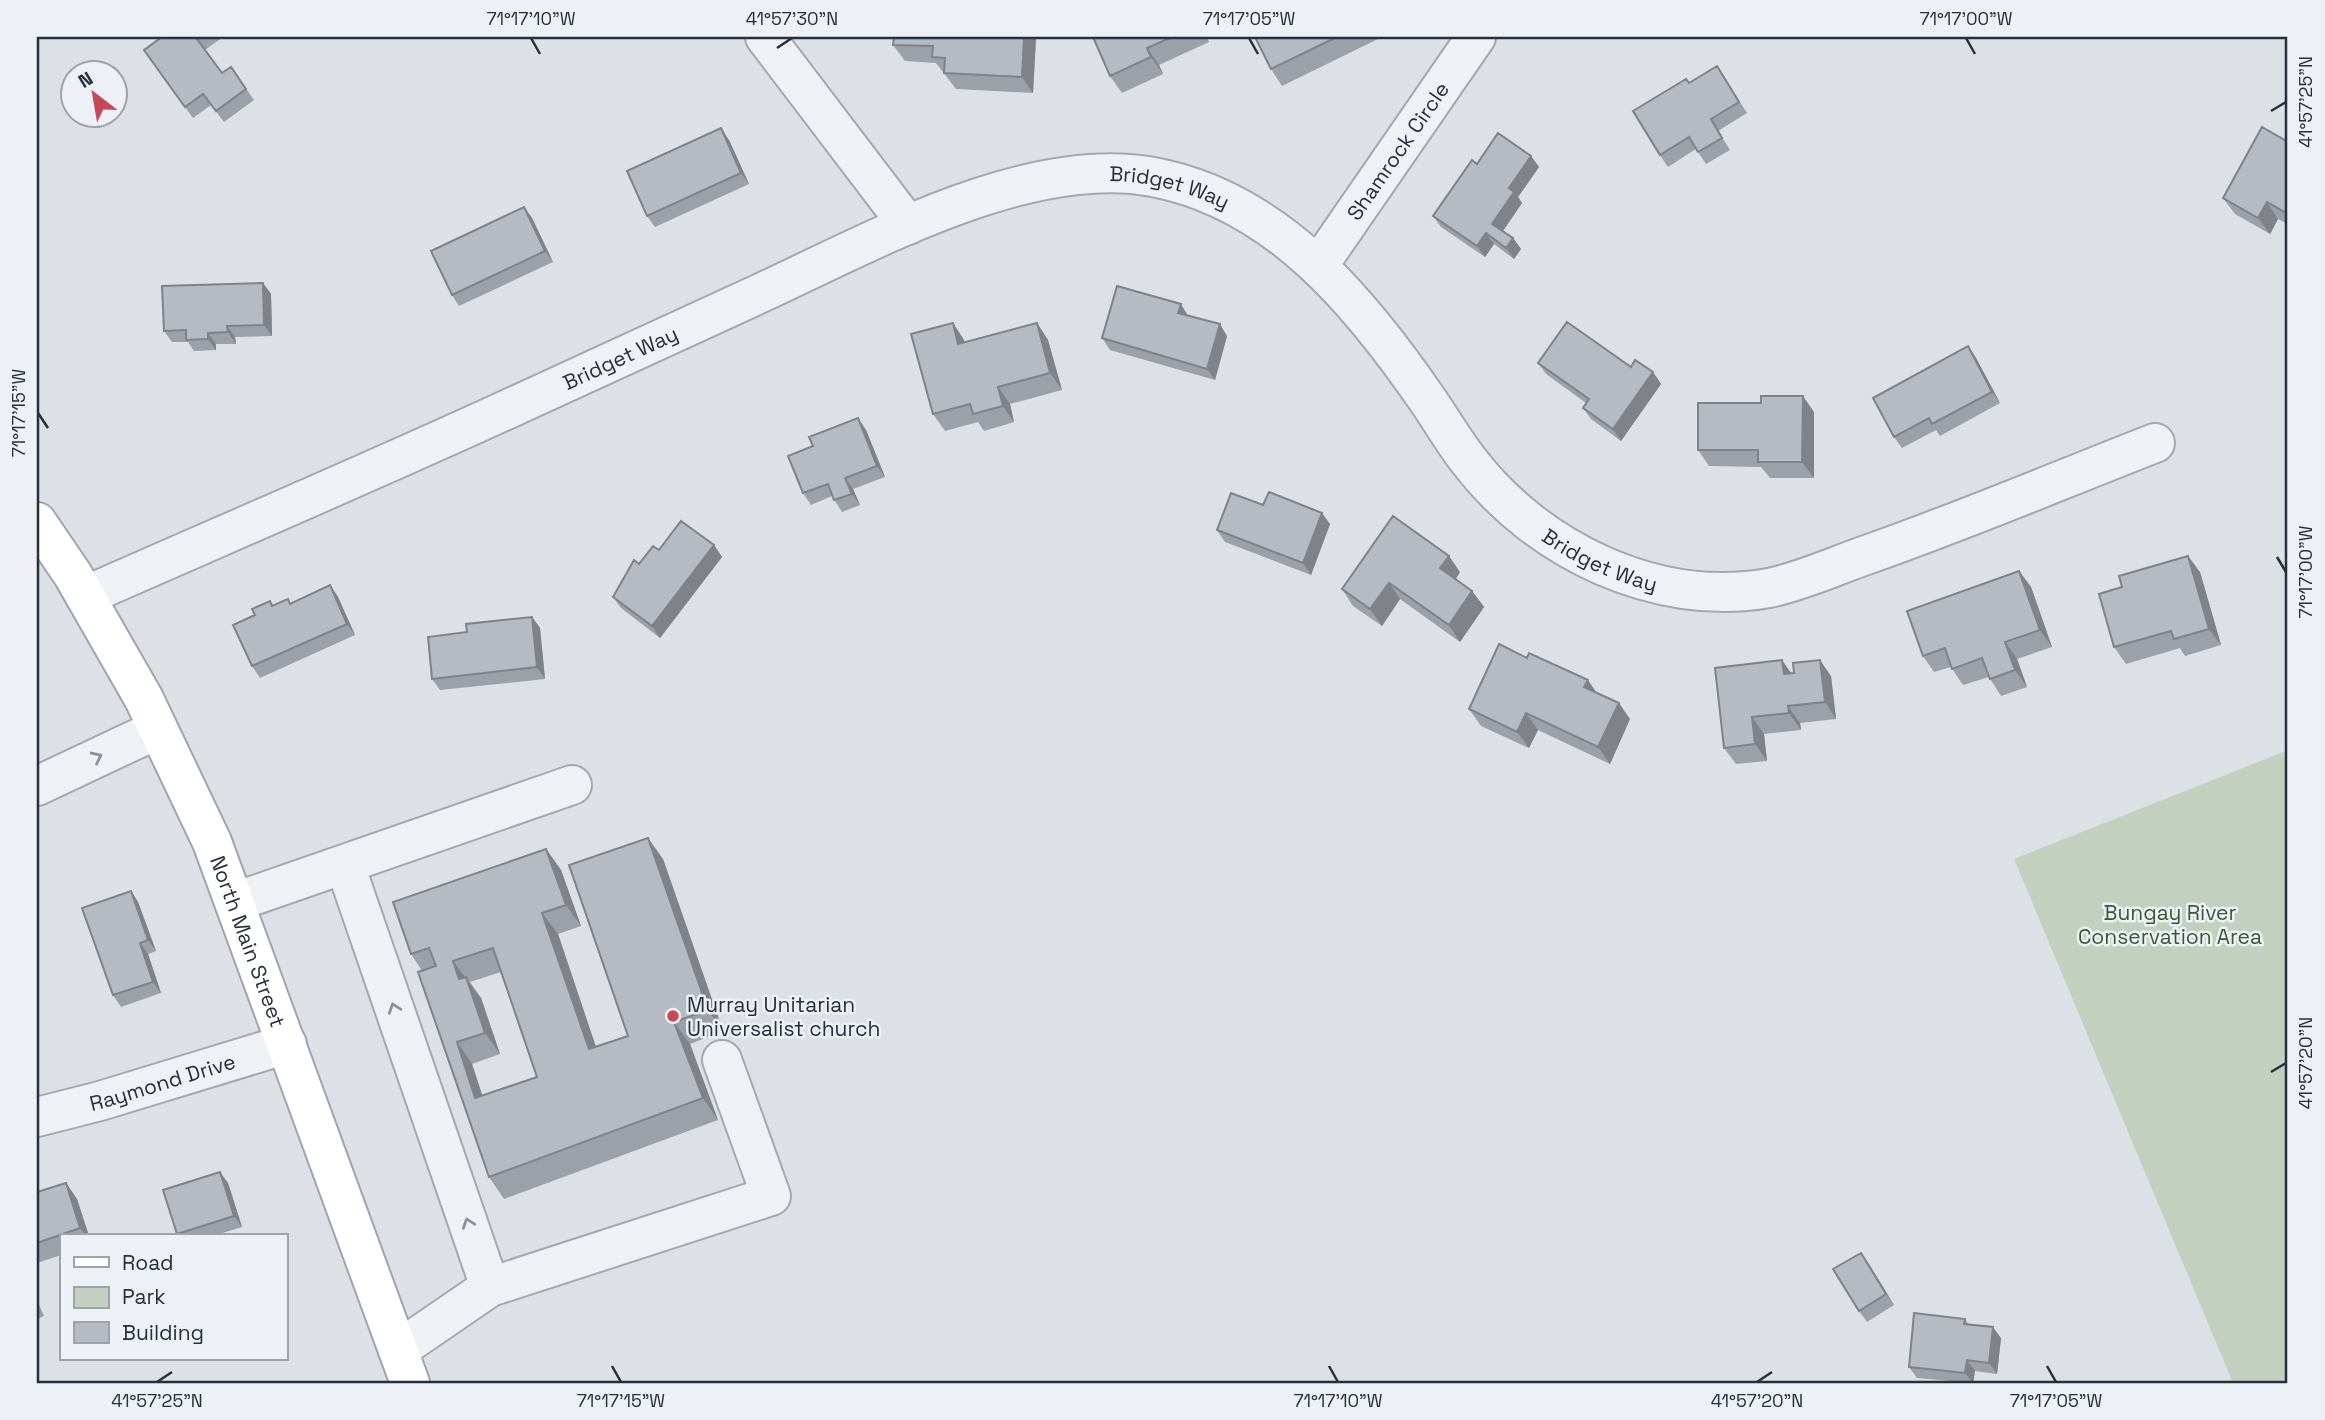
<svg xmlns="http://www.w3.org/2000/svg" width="2325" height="1420" font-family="'Space Grotesk',sans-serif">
<rect width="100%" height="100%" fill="#dde1e6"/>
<!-- green -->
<path fill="#c3d0bf" d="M 2288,750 L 2288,1383 L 2233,1383 L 2014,859 Z"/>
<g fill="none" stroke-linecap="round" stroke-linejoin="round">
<!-- minor casing -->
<g stroke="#a3a8b0" stroke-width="42">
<g id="minor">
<path d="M 765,37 L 908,225"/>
<path id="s1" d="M 1318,266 L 1476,37"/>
<path id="s2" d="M 85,596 C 221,536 359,477 495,415 C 584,374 673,333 763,292 C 873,241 1029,154 1153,177 C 1277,200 1362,304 1429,402 C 1442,421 1454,442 1469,461 C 1537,550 1656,608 1769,588 C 1803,581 1837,565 1869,554 C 1966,520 2060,480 2155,443"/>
<path d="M 37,786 L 158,729"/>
<path d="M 345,865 L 490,1287"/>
<path d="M 235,902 L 572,785"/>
<path id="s3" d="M 37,1117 L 100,1101 L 287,1044"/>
<path d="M 398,1350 L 490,1287 L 771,1196 L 722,1060"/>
</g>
</g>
<!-- major casing -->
<g stroke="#9da5b1" stroke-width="42">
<g id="major">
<path id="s4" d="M 37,522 L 73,575 L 144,699 L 212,842 L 410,1383"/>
</g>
</g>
<!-- minor -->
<use href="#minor" stroke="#f0f1f5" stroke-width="38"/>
<!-- major -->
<use href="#major" stroke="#fff" stroke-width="38"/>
</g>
<!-- wall -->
<path fill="#9ca0a8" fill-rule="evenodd" d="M 162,37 L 223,37 L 205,50 L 222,73 L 231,67 L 254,100 L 224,122 L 211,105 L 193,118 L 144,50 Z
M 1036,37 L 1033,93 L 956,89 L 936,63 L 905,61 L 893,45 Z
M 1093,37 L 1207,37 L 1209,42 L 1159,65 L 1163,74 L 1122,93 L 1110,76 Z
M 1255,37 L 1380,37 L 1380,38 L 1282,86 L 1271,69 Z
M 1717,66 L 1747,113 L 1718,131 L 1730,150 L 1706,164 L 1696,149 L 1668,167 L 1660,155 L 1690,83 Z
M 729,140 L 749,184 L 655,227 L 647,216 Z
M 2288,142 L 2288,224 L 2278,219 L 2270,234 L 2235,214 L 2223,198 Z
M 1531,156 L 1539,167 L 1518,197 L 1522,203 L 1503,231 L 1513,238 L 1521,249 L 1514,259 L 1494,244 L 1485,257 L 1441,227 L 1433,216 L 1477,164 Z
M 524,207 L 532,218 L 553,262 L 459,306 L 452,295 Z
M 263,283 L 271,294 L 272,336 L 235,337 L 236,344 L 216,344 L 216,350 L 194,351 L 188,342 L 172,342 L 164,331 Z
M 1188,316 L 1227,336 L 1215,380 L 1110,350 L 1102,338 Z
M 953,323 L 965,342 L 1037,323 L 1048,340 L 1062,390 L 1010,404 L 1014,422 L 984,431 L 978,422 L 945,431 L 933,414 Z
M 1968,346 L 1976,358 L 2000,403 L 1940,436 L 1936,430 L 1902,448 L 1894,437 Z
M 1538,363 L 1631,367 L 1653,372 L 1661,384 L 1621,441 L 1591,419 L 1583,408 L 1586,403 L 1546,374 Z
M 1814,412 L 1814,478 L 1770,478 L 1761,467 L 1709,466 L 1698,450 Z
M 866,430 L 885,477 L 853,489 L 860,505 L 842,512 L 832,496 L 811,505 L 803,493 Z
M 1263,505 L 1330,524 L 1311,575 L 1225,542 L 1217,530 Z
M 714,545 L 722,557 L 660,638 L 621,608 L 613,597 L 639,564 L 659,550 Z
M 2019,571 L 2031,587 L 2052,647 L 2017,659 L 2027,687 L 2001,696 L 1989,677 L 1963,685 L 1951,667 L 1934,672 L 1923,656 Z
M 1460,572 L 1456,579 L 1472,591 L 1484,607 L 1460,642 L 1400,599 L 1382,626 L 1353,606 L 1342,589 Z
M 2200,572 L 2221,645 L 2185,656 L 2180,648 L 2126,664 L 2114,647 Z
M 330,585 L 338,597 L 355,635 L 260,678 L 252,666 L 273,606 L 291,603 Z
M 532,617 L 540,628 L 545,679 L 440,690 L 432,679 L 467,632 Z
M 1527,658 L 1588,680 L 1596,692 L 1630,719 L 1610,764 L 1538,730 L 1529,748 L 1481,726 L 1469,709 Z
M 1791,673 L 1831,676 L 1836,719 L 1800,723 L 1801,730 L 1764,734 L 1767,761 L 1736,764 L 1724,748 Z
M 546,849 L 561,870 L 581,926 L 558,934 L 596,1047 L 628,1036 L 663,859 L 723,1031 L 690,1044 L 718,1120 L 504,1199 L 489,1177 L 422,971 L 411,954 ZM 501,972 L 537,1077 L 482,1095 L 472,1064 L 500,1054 L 481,998 L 470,982 Z
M 131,891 L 138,902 L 156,951 L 148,954 L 161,993 L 121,1007 L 113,995 Z
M 66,1183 L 77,1199 L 89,1236 L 61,1236 L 61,1255 L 37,1263 L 37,1192 Z
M 228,1183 L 242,1227 L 213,1236 L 179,1236 L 177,1234 Z
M 1861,1253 L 1894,1305 L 1867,1322 L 1859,1311 Z
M 37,1300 L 44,1316 L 37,1319 Z
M 1965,1319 L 1969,1325 L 2001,1338 L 1997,1374 L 1975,1371 L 1973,1383 L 1917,1378 L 1909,1367 Z"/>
<!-- shaded-wall -->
<path fill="#7f8288" d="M 1024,37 L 1036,37 L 1033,93 L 1022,77 Z
M 1147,48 L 1159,65 L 1163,74 L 1151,57 Z
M 721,128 L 729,140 L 749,184 L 741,173 Z
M 1531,156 L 1539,167 L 1518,197 L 1522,203 L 1500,235 L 1492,224 L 1509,188 Z
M 2267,202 L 2278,219 L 2270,234 L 2258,218 Z
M 524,207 L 532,218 L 553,262 L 545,251 Z
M 1486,233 L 1494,244 L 1485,257 L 1477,246 Z
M 1513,238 L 1521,249 L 1514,259 L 1506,248 Z
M 263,283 L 271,294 L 272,336 L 264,325 Z
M 1181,304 L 1188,316 L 1178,313 Z
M 953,323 L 964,340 L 970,360 L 958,344 Z
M 1037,323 L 1048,340 L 1062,390 L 1050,373 Z
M 1220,324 L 1227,336 L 1215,380 L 1207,369 Z
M 227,326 L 235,337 L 236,344 L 228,332 Z
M 208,333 L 216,344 L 216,350 L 208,339 Z
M 1968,346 L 1976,358 L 2000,403 L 1992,392 Z
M 1653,372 L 1661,384 L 1621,441 L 1613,429 Z
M 998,387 L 1010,404 L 1014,422 L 1003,406 Z
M 1803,396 L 1814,412 L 1814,478 L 1802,462 Z
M 858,418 L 866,430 L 885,477 L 877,466 Z
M 845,478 L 853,489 L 860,505 L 852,494 Z
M 1322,513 L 1330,524 L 1311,575 L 1303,563 Z
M 714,545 L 722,557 L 660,638 L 652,626 Z
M 1449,556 L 1460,572 L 1452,584 L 1440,568 Z
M 2188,556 L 2200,572 L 2221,645 L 2209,629 Z
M 2019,571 L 2031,587 L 2052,647 L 2040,630 Z
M 1389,583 L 1400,599 L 1382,626 L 1370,609 Z
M 330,585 L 338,597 L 355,635 L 347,624 Z
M 1472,591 L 1484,607 L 1460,642 L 1449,625 Z
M 532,617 L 540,628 L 545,679 L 537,667 Z
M 2005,642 L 2017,659 L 2027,687 L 2015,670 Z
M 1782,660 L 1794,677 L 1784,674 Z
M 1820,660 L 1831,676 L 1836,719 L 1825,702 Z
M 1588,680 L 1599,697 L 1584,687 Z
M 1619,703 L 1630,719 L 1610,764 L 1598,747 Z
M 1788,706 L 1800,723 L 1801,730 L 1789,713 Z
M 1526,713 L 1538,730 L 1529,748 L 1517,732 Z
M 1752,717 L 1764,734 L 1767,761 L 1755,744 Z
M 648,838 L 663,859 L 723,1031 L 708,1010 Z
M 546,849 L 561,870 L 581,926 L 566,905 Z
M 131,891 L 138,902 L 156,951 L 148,940 Z
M 542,913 L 558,934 L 604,1071 L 589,1049 Z
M 140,943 L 148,954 L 161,993 L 153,982 Z
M 453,961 L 481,998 L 500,1054 L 485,1033 L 459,979 Z
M 674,1022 L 690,1044 L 718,1120 L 703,1098 Z
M 457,1042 L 472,1064 L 490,1119 L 475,1098 Z
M 220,1172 L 228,1183 L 242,1227 L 234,1216 Z
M 66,1183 L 77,1199 L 89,1236 L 86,1236 L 80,1228 Z
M 1861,1253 L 1869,1264 L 1894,1305 L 1886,1294 Z
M 1993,1327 L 2001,1338 L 1997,1374 L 1989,1363 Z
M 1967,1360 L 1975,1371 L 1973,1383 L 1965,1373 Z"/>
<!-- building -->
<path fill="#b5bac3" stroke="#7f8288" stroke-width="2" fill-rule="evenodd" d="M 162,37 L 199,37 L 197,39 L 222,73 L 231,67 L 246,89 L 216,111 L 203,94 L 185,107 L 144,50 Z
M 894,37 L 1024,37 L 1022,77 L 944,73 L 945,58 L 932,57 L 933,46 L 893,45 Z
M 1093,37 L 1172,37 L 1147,48 L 1151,57 L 1110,76 Z
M 1255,37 L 1337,37 L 1271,69 Z
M 1717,66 L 1739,102 L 1711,119 L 1722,138 L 1698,152 L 1689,137 L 1660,155 L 1633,111 L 1686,79 L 1689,83 Z
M 2262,127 L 2288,142 L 2288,214 L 2267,202 L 2258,218 L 2223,198 Z
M 721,128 L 741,173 L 647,216 L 627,171 Z
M 1498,133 L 1531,156 L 1509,188 L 1514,192 L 1492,224 L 1513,238 L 1506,248 L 1486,233 L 1477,246 L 1433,216 L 1472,160 L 1477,164 Z
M 524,207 L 545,251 L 452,295 L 431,251 Z
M 263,283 L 264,325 L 227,326 L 228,332 L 208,333 L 208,339 L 186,340 L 186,330 L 164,331 L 162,286 Z
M 1117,286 L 1181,304 L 1178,313 L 1220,324 L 1207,369 L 1102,338 Z
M 1567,322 L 1631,367 L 1635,360 L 1653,372 L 1613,429 L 1583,408 L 1589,399 L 1538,363 Z
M 953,323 L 958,344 L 1037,323 L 1050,373 L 998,387 L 1003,406 L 973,414 L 970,404 L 933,414 L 911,334 Z
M 1968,346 L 1992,392 L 1932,424 L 1929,418 L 1894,437 L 1873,398 Z
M 1761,396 L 1803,396 L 1802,462 L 1758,462 L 1758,450 L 1698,450 L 1698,403 L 1761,403 Z
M 858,418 L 877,466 L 845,478 L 852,494 L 834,500 L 828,484 L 803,493 L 788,456 L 813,446 L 809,437 Z
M 1269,492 L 1322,513 L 1303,563 L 1217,530 L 1231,493 L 1263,505 Z
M 1393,516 L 1449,556 L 1440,568 L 1472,591 L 1449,625 L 1389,583 L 1370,609 L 1342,589 Z
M 681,521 L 714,545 L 652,626 L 613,597 L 634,560 L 639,564 L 653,546 L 659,550 Z
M 2188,556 L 2209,629 L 2174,639 L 2171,631 L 2114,647 L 2099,594 L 2122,587 L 2119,576 Z
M 2019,571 L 2040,630 L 2005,642 L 2015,670 L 1990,679 L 1982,658 L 1952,669 L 1945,648 L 1923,656 L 1907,611 Z
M 330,585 L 347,624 L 252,666 L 233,625 L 255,615 L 252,609 L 270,601 L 272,606 L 288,599 L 290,604 Z
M 532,617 L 537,667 L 432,679 L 428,637 L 467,632 L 466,624 Z
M 1499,644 L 1527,658 L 1529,653 L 1588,680 L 1584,687 L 1619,703 L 1598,747 L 1526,713 L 1517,732 L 1469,709 Z
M 1782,660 L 1784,674 L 1794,673 L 1793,663 L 1820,660 L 1825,702 L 1788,706 L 1789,713 L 1752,717 L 1755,744 L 1724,748 L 1715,668 Z
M 648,838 L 708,1010 L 674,1022 L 703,1098 L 489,1177 L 418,972 L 436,966 L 429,948 L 411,954 L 393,902 L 546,849 L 566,905 L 542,913 L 589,1049 L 628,1036 L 569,865 ZM 493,948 L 537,1077 L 475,1098 L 457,1042 L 485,1033 L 466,977 L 459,979 L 453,961 Z
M 131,891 L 148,940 L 140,943 L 153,982 L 113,995 L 82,908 Z
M 220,1172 L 234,1216 L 177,1234 L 163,1190 Z
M 66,1183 L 80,1228 L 37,1243 L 37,1192 Z
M 1861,1253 L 1886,1294 L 1859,1311 L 1833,1269 Z
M 1914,1313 L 1965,1319 L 1964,1324 L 1993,1327 L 1989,1363 L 1967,1360 L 1965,1373 L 1909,1367 Z"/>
<!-- one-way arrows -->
<defs><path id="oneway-chevron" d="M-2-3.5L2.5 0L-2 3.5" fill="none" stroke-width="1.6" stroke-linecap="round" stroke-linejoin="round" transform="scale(1.75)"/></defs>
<g stroke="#8c9098">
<use href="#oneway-chevron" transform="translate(97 757) rotate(-26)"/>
<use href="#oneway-chevron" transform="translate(394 1008) rotate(-109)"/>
<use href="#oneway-chevron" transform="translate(468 1223) rotate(-109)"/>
</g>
<!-- ticks -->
<path fill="none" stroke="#282f3c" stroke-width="2.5" d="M 531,38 L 540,54M 1249,38 L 1258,54M 1966,38 L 1975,54M 777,48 L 792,38M 2271,111 L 2286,102M 38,413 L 48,428M 2277,557 L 2286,572M 2271,1072 L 2286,1063M 612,1366 L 621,1382M 1329,1366 L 1338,1382M 2047,1366 L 2056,1382M 157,1382 L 172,1372M 1757,1382 L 1772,1372"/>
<!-- markers -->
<circle fill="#c64859" stroke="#edf0f4" stroke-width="2.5" cx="673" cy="1016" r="7"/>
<g text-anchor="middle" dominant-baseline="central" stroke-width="5" stroke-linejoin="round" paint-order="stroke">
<!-- street labels -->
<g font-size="21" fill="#282f3c" stroke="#edf0f4">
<text stroke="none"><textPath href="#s1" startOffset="140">Shamrock Circle</textPath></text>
<text stroke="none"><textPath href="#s2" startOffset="1174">Bridget Way</textPath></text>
<text stroke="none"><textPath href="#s2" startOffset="586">Bridget Way</textPath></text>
<text stroke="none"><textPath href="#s2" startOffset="1760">Bridget Way</textPath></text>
<text stroke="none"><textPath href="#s4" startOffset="471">North Main Street</textPath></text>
<text stroke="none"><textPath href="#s3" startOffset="130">Raymond Drive</textPath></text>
</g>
<!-- park labels -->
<g font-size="21" fill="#3c5736" stroke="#edf0f4">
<text x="2170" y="912">Bungay River<tspan x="2170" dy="24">Conservation Area</tspan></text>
</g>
<!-- poi labels -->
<g font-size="21" fill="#282f3c" stroke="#edf0f4" text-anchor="start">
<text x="687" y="1004">Murray Unitarian<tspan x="687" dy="24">Universalist church</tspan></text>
</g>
</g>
<!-- border -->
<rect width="2325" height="1420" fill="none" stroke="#edf0f4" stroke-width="77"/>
<!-- legend -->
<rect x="60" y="1234" width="228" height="126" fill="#edf0f4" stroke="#9ea3aa" stroke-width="2"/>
<rect x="74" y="1257" width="35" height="10" fill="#ffffff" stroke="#9ea3aa" stroke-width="2"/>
<text x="122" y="1270" font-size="21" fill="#282f3c">Road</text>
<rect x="74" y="1287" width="35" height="21" fill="#c3d0bf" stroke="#9ea3aa" stroke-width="2"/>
<text x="122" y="1304" font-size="21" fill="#282f3c">Park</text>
<rect x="74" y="1322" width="35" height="21" fill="#b5bac3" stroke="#9ea3aa" stroke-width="2"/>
<text x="122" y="1340" font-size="21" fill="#282f3c">Building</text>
<!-- north arrow -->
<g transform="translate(94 94) rotate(329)"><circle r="33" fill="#edf0f4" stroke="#9ea3aa" stroke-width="2"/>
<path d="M0-5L12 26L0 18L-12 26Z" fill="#c64859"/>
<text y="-10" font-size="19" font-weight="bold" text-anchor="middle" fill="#282f3c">N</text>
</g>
<rect x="38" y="38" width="2248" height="1344" fill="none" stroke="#282f3c" stroke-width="2.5"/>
<g font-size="18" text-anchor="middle" fill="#282f3c">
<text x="531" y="25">71°17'10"W</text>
<text x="792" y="25">41°57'30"N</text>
<text x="1249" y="25">71°17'05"W</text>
<text x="1966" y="25">71°17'00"W</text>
<text transform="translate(2306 102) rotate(-90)" y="6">41°57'25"N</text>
<text transform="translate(19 413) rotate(-90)" y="6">71°17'15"W</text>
<text transform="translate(2306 572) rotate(-90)" y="6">71°17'00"W</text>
<text transform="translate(2306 1063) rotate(-90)" y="6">41°57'20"N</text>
<text x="157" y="1407">41°57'25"N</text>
<text x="621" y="1407">71°17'15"W</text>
<text x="1338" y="1407">71°17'10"W</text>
<text x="1757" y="1407">41°57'20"N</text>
<text x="2056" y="1407">71°17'05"W</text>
</g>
</svg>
